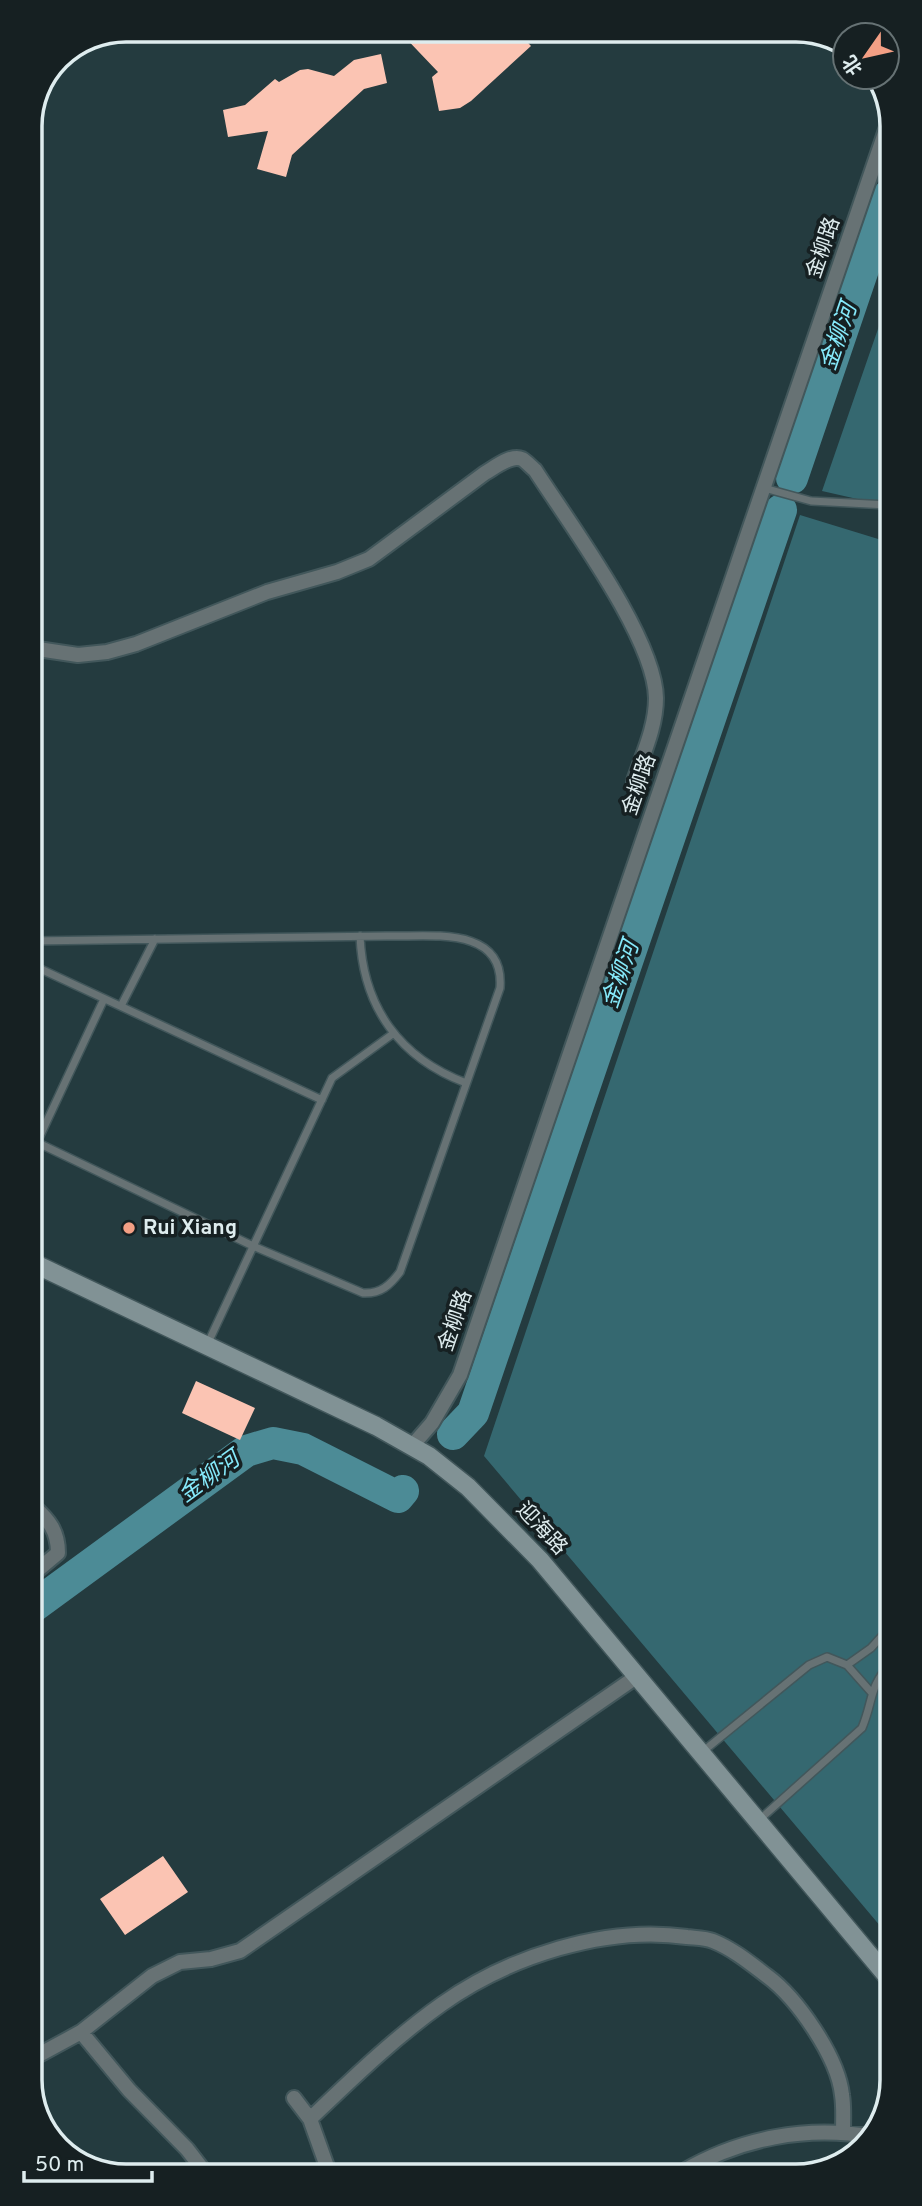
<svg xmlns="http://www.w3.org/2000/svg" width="922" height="2206" font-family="Overpass,'Noto Sans SC',sans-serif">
<rect width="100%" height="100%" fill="#243b3f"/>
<!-- green -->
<path fill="#356870" d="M 888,300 L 888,506 L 822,491 Z
M 800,515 L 888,542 L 892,1940 L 484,1456 Z"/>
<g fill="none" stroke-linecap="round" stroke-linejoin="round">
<!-- river -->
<path stroke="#4c8b96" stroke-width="32" d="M 792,478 L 888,196
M 453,1434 L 473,1413 L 781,510
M 34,1606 L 246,1451 L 273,1443 L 303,1449 L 398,1497 L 403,1491"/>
</g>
<!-- building -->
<path fill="#fbc4b3" d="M 398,30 L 516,30 L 531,46 L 471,101 L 460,108 L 439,111 L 432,77 L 438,72 Z
M 381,54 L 387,83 L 364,89 L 292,155 L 286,177 L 257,169 L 268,131 L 228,137 L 223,110 L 245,105 L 275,79 L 279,82 L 300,70 L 308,69 L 334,76 L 354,60 Z
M 196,1381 L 255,1408 L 240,1440 L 182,1413 Z
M 163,1856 L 188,1892 L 125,1935 L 100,1899 Z"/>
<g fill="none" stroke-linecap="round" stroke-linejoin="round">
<!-- lane casing -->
<g stroke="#42575b" stroke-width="10">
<path id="lane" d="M 764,488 L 811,501 L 888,505
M 360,936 C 363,1008 400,1058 466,1083
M 32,941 L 387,936 C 430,937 505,925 500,988 L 400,1272 C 390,1285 381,1294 363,1293 L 253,1246 L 32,1140
M 32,965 L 322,1100
M 121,1006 L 155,939
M 32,1153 L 104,999
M 207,1345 L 332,1078 L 394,1033
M 847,1665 L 871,1648 L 891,1626
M 701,1753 L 809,1665 L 827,1657 L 847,1665 L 871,1692
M 758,1821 L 862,1728 C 874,1699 868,1688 891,1663"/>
</g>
<!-- street casing -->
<g stroke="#42575b" stroke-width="18">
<path id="street" d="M 31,648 L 78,655 L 107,652 L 136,644 L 267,592 L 337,572 L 369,559 L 485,473 C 494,468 511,454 522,459 C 526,461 531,467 535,470 C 569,523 655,638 656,698 C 656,727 643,754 634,781
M 412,1446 L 432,1423 L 460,1375 L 887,127
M 33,1506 C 49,1520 58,1531 58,1553 L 33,1574
M 81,2032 L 129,2090 L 187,2149 L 207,2175
M 35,2057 L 81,2032 L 152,1976 L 180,1962 L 211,1959 L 240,1951 L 636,1677
M 294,2098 L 310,2119 L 330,2175
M 310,2119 C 352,2079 394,2038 442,2004 C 508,1957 606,1925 687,1937 C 696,1938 706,1938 713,1941 C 733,1949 750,1963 767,1976 C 797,1998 838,2057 842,2095 C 844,2107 843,2120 843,2132
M 682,2172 C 740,2138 807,2125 873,2137"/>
</g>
<!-- secondary casing -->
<g stroke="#42575b" stroke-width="21">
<path id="secondary" d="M 33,1263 L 376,1426 L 429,1456 L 468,1487 L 540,1560 L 892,1982"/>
</g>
<!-- lane -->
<use href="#lane" stroke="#677274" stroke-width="7"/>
<!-- street -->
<use href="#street" stroke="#677274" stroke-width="14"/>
<!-- secondary -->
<use href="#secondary" stroke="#819295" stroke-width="18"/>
</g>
<!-- markers -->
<circle fill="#f39f84" stroke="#162022" stroke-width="2.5" cx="129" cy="1228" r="7"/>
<g text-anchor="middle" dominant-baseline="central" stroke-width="7" stroke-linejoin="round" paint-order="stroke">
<!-- street labels -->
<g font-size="21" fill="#deecee" stroke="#162022">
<text transform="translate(824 248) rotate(-71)">金柳路</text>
<text transform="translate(640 785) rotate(-71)">金柳路</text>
<text transform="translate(456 1321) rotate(-71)">金柳路</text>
<text transform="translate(541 1529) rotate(47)">迎海路</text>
</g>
<!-- poi labels -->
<g font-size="21" font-weight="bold" fill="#deecee" stroke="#162022" text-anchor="start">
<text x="143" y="1228">Rui Xiang</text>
</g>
<!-- water labels -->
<g font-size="23" font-style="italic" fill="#86eafb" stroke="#162022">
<text transform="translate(840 337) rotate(-71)">金柳河</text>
<text transform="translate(622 975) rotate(-71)">金柳河</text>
<text transform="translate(210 1478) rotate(-36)">金柳河</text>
</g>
</g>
<!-- crop -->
<path d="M0 0H922V2206H0ZM126 42H796A84 84 0 0 1 880 126V2080A84 84 0 0 1 796 2164H126A84 84 0 0 1 42 2080V126A84 84 0 0 1 126 42Z" fill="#162022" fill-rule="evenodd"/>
<path fill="none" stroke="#deecee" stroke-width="3.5" d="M126 42H796A84 84 0 0 1 880 126V2080A84 84 0 0 1 796 2164H126A84 84 0 0 1 42 2080V126A84 84 0 0 1 126 42Z"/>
<!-- north arrow -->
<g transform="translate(866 56) rotate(236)"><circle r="33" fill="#162022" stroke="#667274" stroke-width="2"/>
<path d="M0-5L12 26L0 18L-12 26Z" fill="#f39f84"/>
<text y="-10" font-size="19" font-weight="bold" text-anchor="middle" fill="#deecee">北</text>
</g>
<!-- scale -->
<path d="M24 2171v10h128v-10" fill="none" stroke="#deecee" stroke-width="3.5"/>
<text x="35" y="2171" font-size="21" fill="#deecee" stroke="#162022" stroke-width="5" paint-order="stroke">50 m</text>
</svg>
